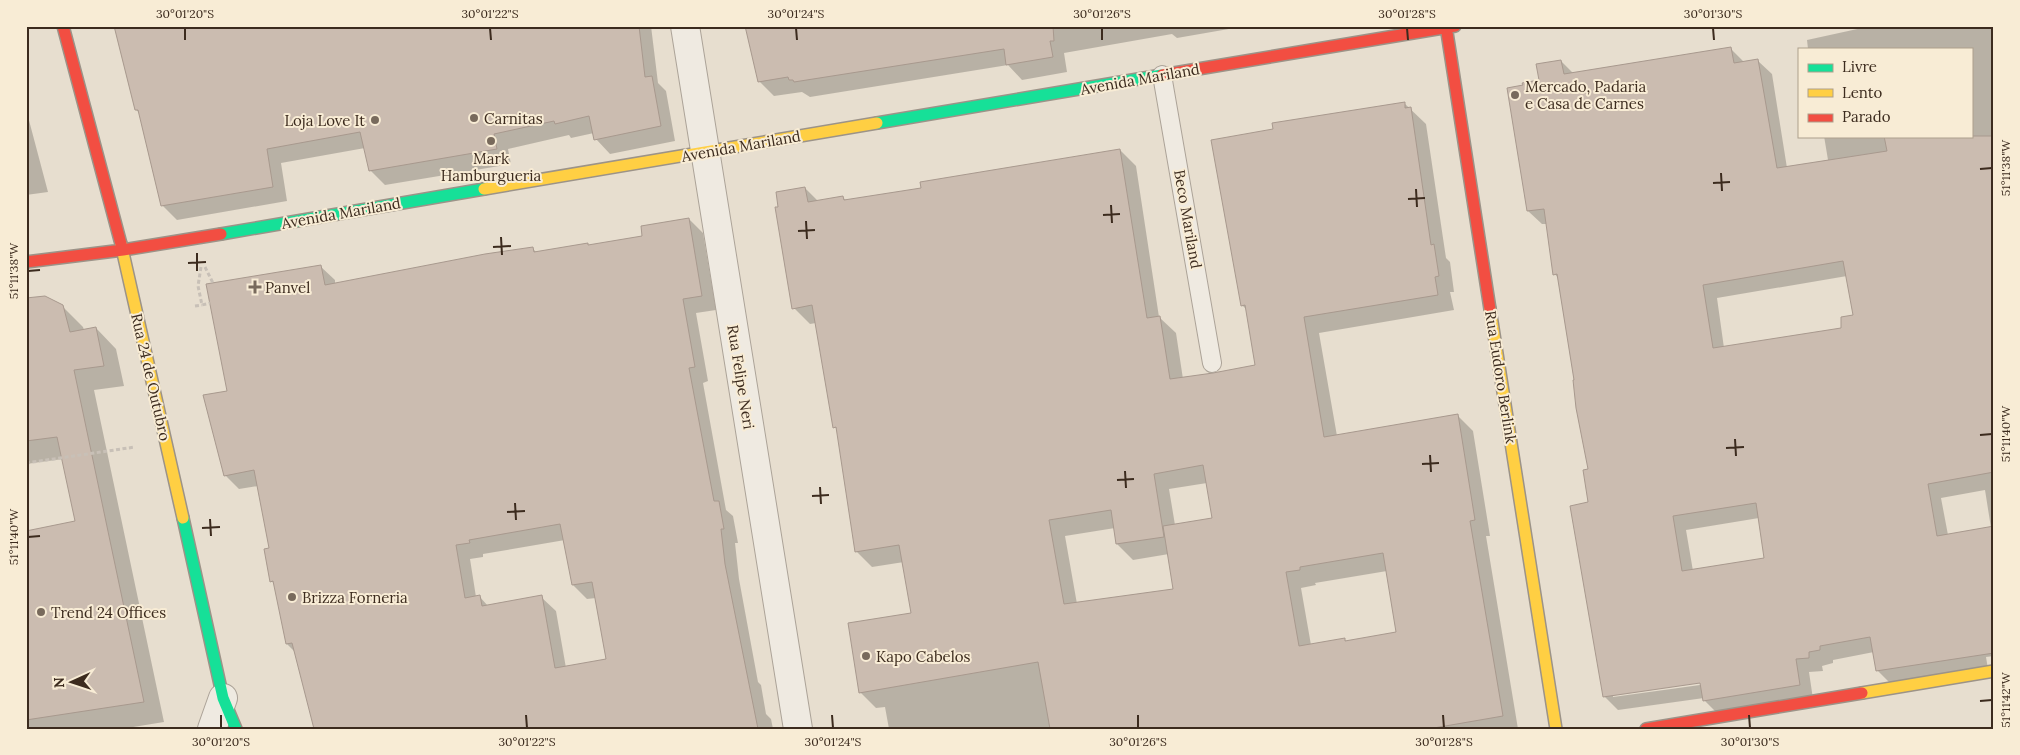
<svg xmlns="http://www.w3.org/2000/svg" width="2020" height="755" font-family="Lora,serif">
<rect width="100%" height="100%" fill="#e7decf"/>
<!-- shadow -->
<path fill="#0003" fill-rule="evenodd" d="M 116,26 L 651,26 L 658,83 L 666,91 L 675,141 L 610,154 L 596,139 L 594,133 L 571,138 L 569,135 L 508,149 L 511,164 L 385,185 L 370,170 L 365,148 L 281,163 L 287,201 L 177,220 L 162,205 L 140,113 L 136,110 Z
M 749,26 L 1246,26 L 1177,38 L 1172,34 L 1064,53 L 1067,72 L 1022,80 L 1008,65 L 810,97 L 802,92 L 774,96 L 759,81 L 747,29 Z
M 1871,26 L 1994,26 L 1994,656 L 1986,657 L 1988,669 L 1891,684 L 1877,670 L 1874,652 L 1833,660 L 1833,663 L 1822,666 L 1823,671 L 1809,672 L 1813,699 L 1718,714 L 1705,701 L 1704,698 L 1618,710 L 1604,696 L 1590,503 L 1589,470 L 1558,278 L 1555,274 L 1547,224 L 1542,224 L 1528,211 L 1540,81 L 1561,61 L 1573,73 L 1731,49 L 1745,63 L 1758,61 L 1772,74 L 1787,168 L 1828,160 L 1824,136 L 1971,136 L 1971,49 L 1808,49 L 1807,40 ZM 1847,276 L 1854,316 L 1842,329 L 1724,348 L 1717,298 ZM 1985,490 L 1991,528 L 1948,535 L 1941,498 ZM 1759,518 L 1766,559 L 1693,571 L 1686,530 ZM 1706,681 L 1707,684 L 1613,697 L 1613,694 Z
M 1404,103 L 1426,124 L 1446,258 L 1450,262 L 1454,292 L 1450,292 L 1454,310 L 1319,333 L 1337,436 L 1457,415 L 1473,431 L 1490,536 L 1486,536 L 1518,729 L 889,729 L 885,707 L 876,708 L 860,692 L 913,614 L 904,562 L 872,567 L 856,551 L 838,431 L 835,427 L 816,323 L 810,324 L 794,308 L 780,208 L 805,188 L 818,201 L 843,198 L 847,201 L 923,189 L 1120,150 L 1136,166 L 1159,317 L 1176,333 L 1183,379 L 1257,366 L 1247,310 L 1242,305 L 1274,130 ZM 1207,483 L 1213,519 L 1175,525 L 1169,489 ZM 1115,528 L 1117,544 L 1133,560 L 1169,554 L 1175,590 L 1077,604 L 1065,536 ZM 1387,571 L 1397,633 L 1347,642 L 1344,639 L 1311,645 L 1301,588 L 1316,585 L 1315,583 Z
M 26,109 L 48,192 L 26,195 Z
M 689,219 L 703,233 L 716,310 L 696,313 L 708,381 L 703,383 L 726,510 L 733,516 L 738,543 L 735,543 L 739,579 L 758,682 L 761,685 L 766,714 L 771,719 L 773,729 L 315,729 L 296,653 L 287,644 L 275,584 L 271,581 L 270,549 L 258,486 L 239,489 L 225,475 L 229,392 L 320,266 L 335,280 L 335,284 L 532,248 L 537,253 L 587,244 L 589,246 L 644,237 ZM 565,540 L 573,585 L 587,599 L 596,598 L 607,660 L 566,668 L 556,611 L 541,597 L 488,606 L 479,596 L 476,597 L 470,559 L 483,557 L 483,554 Z
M 26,300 L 62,306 L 83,327 L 84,330 L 96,328 L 116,349 L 124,386 L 94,390 L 164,722 L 121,729 L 26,729 L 26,532 L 76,522 L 63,459 L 26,464 Z"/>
<!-- building -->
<path fill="#cbbcb0" stroke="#a8998e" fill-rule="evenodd" d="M 114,26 L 639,26 L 645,77 L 652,76 L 661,126 L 594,140 L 589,116 L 555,124 L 554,121 L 494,134 L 497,149 L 369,171 L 360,132 L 267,149 L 273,187 L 161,206 L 138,110 L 135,110 Z
M 745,26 L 1053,26 L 1054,41 L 1050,41 L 1053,57 L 1006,65 L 1004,49 L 794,82 L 793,80 L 789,80 L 788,77 L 758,82 Z
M 1731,47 L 1734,63 L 1758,59 L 1777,168 L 1887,151 L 1884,136 L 1994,136 L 1994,472 L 1928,484 L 1937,536 L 1994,526 L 1994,653 L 1876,671 L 1870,637 L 1820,646 L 1820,650 L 1809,652 L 1809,658 L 1796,659 L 1800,685 L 1703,701 L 1700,683 L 1603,697 L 1570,506 L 1588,502 L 1583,470 L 1588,469 L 1576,408 L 1573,380 L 1574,380 L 1557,274 L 1553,275 L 1544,209 L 1527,211 L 1507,88 L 1523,85 L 1522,83 L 1539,80 L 1536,64 L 1561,60 L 1564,74 ZM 1843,261 L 1853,315 L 1841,317 L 1841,328 L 1713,348 L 1703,285 ZM 1756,503 L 1764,558 L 1682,571 L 1673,516 Z
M 1405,102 L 1405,108 L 1411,107 L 1431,245 L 1434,244 L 1439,276 L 1435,277 L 1438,295 L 1304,317 L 1324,437 L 1458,414 L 1475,520 L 1470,521 L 1503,716 L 1428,729 L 1050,729 L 1038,662 L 859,693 L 848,623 L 911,613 L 899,545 L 855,552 L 836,427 L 833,428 L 812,305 L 792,309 L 775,207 L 778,207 L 776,192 L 805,187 L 808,202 L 843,196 L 844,200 L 921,188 L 920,182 L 1120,149 L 1147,318 L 1160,316 L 1170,379 L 1213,373 L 1255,365 L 1245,305 L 1241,306 L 1211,140 L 1273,129 L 1272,123 ZM 1203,465 L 1212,518 L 1163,526 L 1173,589 L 1064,604 L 1049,520 L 1111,510 L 1116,544 L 1164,537 L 1154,474 ZM 1383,553 L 1396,632 L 1345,641 L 1345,638 L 1299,646 L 1286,572 L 1300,570 L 1300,567 Z
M 689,218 L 702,296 L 683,299 L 695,367 L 689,368 L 714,501 L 719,501 L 724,529 L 721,529 L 725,564 L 758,729 L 314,729 L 292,643 L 286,644 L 273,581 L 270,582 L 264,549 L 269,548 L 254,470 L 224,476 L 203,395 L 227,391 L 206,284 L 321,265 L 325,285 L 485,254 L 533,247 L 534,252 L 588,243 L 588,245 L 642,236 L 641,226 ZM 560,524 L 572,585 L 592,582 L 606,659 L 555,668 L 542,595 L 482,606 L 480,595 L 465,598 L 456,545 L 470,543 L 469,540 Z
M 45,296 L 63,305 L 70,332 L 96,327 L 104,366 L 74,370 L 144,702 L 26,720 L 26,531 L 75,521 L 57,437 L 26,441 L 26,298 Z"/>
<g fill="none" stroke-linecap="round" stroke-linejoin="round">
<!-- lane casing -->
<g stroke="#aca398" stroke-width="20">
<path id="lane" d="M 1162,75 L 1212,363"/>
</g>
<!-- street casing -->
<g stroke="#aca398" stroke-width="30">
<path id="street" d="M 685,26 L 798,729
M 212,729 L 223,698"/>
</g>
<!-- fast casing -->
<g stroke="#9c9388" stroke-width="14">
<path id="fast" d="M 877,123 L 1162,75
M 221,234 L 484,189
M 183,518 L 223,698 L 236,729"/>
</g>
<!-- slow casing -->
<g stroke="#9c9388" stroke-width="14">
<path id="slow" d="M 484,189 L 877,123
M 121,244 L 183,518
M 1490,309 L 1556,729
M 1862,693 L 1994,671"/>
</g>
<!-- jam casing -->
<g stroke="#9c9388" stroke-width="14">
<path id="jam" d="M 63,26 L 121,244
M 1446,26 L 1490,309
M 1162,75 L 1455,26
M 26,262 L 123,250 L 221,234
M 1646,729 L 1862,693"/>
</g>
<!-- path -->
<path stroke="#c8c0b7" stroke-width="3" stroke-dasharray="4 2.5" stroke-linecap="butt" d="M 201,267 L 198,286 L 202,305 L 210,303
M 205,267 L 213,283
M 195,306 L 202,305
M 26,463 L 135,447"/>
<!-- lane -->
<use href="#lane" stroke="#efeae1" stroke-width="18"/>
<!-- street -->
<use href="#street" stroke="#efeae1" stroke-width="28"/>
<!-- fast -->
<use href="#fast" stroke="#16e098" stroke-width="11"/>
<!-- slow -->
<use href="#slow" stroke="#ffcf43" stroke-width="11"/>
<!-- jam -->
<use href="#jam" stroke="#f24e42" stroke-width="11"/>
</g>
<!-- ticks -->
<path fill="none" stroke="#3c2b1e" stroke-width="2" d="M 185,28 L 185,40M 490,28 L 491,40M 796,28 L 797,40M 1102,28 L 1102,40M 1407,28 L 1408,40M 1713,28 L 1714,40M 1980,169 L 1992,168M 1721,173 L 1722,191M 1713,183 L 1730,182M 1416,189 L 1417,207M 1408,199 L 1425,198M 1111,205 L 1112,223M 1103,215 L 1120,214M 806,221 L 807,239M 798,231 L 815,230M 501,237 L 502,255M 493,247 L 511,246M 197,253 L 197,271M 188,263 L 206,262M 28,271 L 40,270M 1980,435 L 1992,434M 1735,439 L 1736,456M 1726,448 L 1744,447M 1430,455 L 1431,472M 1422,464 L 1439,463M 1125,471 L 1126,488M 1117,480 L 1134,479M 820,487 L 821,504M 812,496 L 829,495M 515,503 L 516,520M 507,512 L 525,511M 210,519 L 211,536M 202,528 L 220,527M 28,537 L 40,536M 1980,701 L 1992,700M 221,715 L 221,728M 526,715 L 527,728M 832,715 L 833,728M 1138,715 L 1138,728M 1443,715 L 1444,728M 1749,715 L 1750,728"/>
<!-- markers -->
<g fill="#786a5c" stroke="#f8ecd5" stroke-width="2">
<circle cx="1515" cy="95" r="5"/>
<circle cx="474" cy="118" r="5"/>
<circle cx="375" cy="120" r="5"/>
<circle cx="491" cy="141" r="5"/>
<path d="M252.5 279.5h5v5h5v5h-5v5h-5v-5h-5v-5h5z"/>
<circle cx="292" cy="597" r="5"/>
<circle cx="41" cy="612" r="5"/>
<circle cx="866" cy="656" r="5"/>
</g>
<g text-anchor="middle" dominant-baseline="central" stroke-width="4" stroke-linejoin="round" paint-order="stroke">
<!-- street labels -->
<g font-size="15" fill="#3c2b1e" stroke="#f8ecd5">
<text transform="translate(1140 79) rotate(-10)">Avenida Mariland</text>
<text transform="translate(741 146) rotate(-10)">Avenida Mariland</text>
<text transform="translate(341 213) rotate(-10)">Avenida Mariland</text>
<text transform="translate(1188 219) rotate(80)">Beco Mariland</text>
<text transform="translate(151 377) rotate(77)">Rua 24 de Outubro</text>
<text transform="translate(741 377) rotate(81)">Rua Felipe Neri</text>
<text transform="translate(1501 377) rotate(81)">Rua Eudoro Berlink</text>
</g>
<!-- poi labels -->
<g font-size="15" fill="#3c2b1e" stroke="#f8ecd5" text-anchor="start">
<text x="1525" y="86">Mercado, Padaria<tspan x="1525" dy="17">e Casa de Carnes</tspan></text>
<text x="484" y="118">Carnitas</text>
<text x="365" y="120" text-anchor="end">Loja Love It</text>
<text x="491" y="158" text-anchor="middle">Mark<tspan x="491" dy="17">Hamburgueria</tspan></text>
<text x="265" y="287">Panvel</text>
<text x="302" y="597">Brizza Forneria</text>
<text x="51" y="612">Trend 24 Offices</text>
<text x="876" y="656">Kapo Cabelos</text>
</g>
</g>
<!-- border -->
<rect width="2020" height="755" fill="none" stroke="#f8ecd5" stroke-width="55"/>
<!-- legend -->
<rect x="1798" y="48" width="175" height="90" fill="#f8ecd5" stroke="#ad9f8c"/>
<rect x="1808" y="64" width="25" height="8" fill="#16e098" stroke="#ad9f8c"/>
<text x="1842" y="72" font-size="15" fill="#3c2b1e">Livre</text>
<rect x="1808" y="89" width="25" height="8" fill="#ffcf43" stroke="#ad9f8c"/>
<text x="1842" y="98" font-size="15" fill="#3c2b1e">Lento</text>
<rect x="1808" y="114" width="25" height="8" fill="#f24e42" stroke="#ad9f8c"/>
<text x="1842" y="122" font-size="15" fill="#3c2b1e">Parado</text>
<!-- north arrow -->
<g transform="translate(72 682) rotate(267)" stroke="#f8ecd5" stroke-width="4" paint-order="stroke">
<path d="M0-4L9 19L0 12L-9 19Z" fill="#3c2b1e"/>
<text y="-8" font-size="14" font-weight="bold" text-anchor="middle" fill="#3c2b1e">N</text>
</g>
<rect x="28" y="28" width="1964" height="700" fill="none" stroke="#3c2b1e" stroke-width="2"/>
<g font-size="12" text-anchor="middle" fill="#3c2b1e">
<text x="185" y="18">30°01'20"S</text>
<text x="490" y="18">30°01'22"S</text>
<text x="796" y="18">30°01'24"S</text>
<text x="1102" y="18">30°01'26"S</text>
<text x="1407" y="18">30°01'28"S</text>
<text x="1713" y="18">30°01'30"S</text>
<text transform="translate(2006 168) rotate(-90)" y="4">51°11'38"W</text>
<text transform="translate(14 271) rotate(-90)" y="4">51°11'38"W</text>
<text transform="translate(2006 434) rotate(-90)" y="4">51°11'40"W</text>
<text transform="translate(14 537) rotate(-90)" y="4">51°11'40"W</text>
<text transform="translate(2006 700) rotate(-90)" y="4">51°11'42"W</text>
<text x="221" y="746">30°01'20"S</text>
<text x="527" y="746">30°01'22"S</text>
<text x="833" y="746">30°01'24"S</text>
<text x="1138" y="746">30°01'26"S</text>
<text x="1444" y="746">30°01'28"S</text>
<text x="1750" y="746">30°01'30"S</text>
</g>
</svg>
